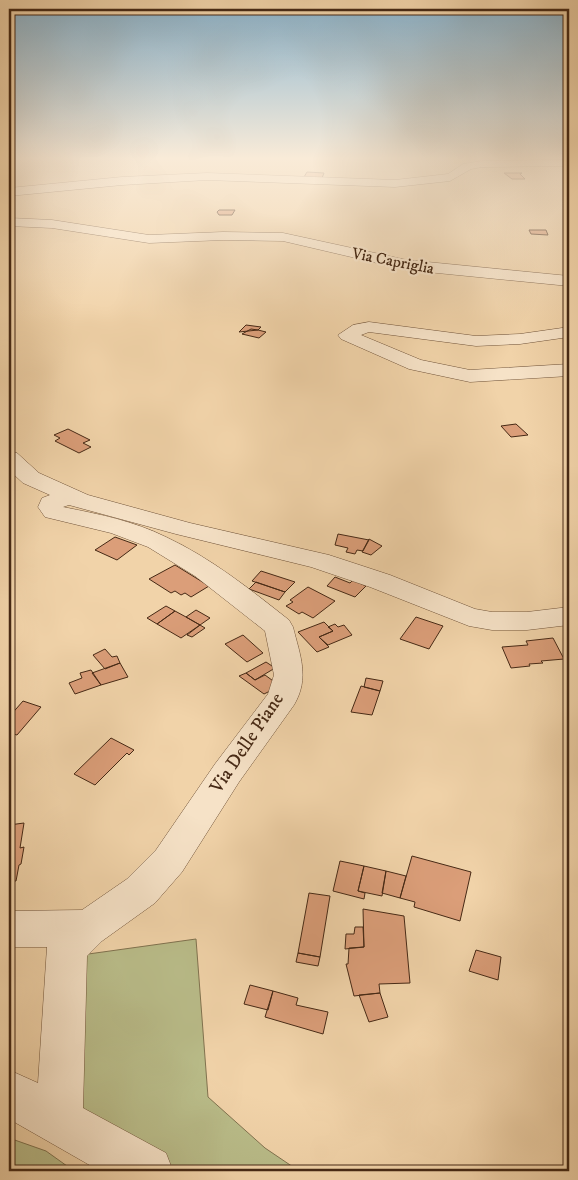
<svg xmlns="http://www.w3.org/2000/svg" width="578" height="1180" font-family="'IM FELL DW Pica',serif">
<rect width="100%" height="100%" fill="#f1d3a9"/>
<filter id="stains"><feTurbulence type="fractalNoise" baseFrequency=".004" numOctaves="4"/><feColorMatrix values="0 0 0 0 .2 0 0 0 0 .09 0 0 0 0 .02 0 0 0 .5 -.17"/></filter>
<radialGradient id="worn" r=".72"><stop offset=".6" stop-color="#630" stop-opacity="0"/><stop offset="1" stop-color="#630" stop-opacity=".3"/></radialGradient>
<!-- green -->
<path fill="#b9bc89" stroke="#80724f" d="M 196,939 L 208,1097 L 265,1148 L 299,1171 L 168,1171 L 79,1120 L 74,956 Z
M 9,1138 L 46,1151 L 74,1171 L 9,1171 Z"/>
<!-- building -->
<path fill="#db9e79" stroke="#462915" d="M 307,172 L 324,173 L 322,178 L 304,177 Z
M 504,173 L 522,173 L 520,174 L 525,179 L 512,179 Z
M 219,210 L 235,210 L 232,215 L 219,215 L 217,212 Z
M 529,230 L 546,230 L 548,235 L 531,234 Z
M 246,325 L 261,327 L 258,330 L 239,332 Z
M 251,329 L 258,330 L 266,332 L 259,338 L 242,334 Z
M 516,424 L 528,435 L 511,437 L 501,426 Z
M 68,429 L 90,440 L 83,443 L 91,447 L 79,453 L 55,441 L 60,438 L 54,435 Z
M 338,534 L 369,540 L 363,551 L 357,550 L 355,554 L 346,552 L 348,548 L 335,545 Z
M 115,537 L 137,545 L 117,560 L 95,550 Z
M 369,539 L 382,546 L 371,555 L 362,552 Z
M 175,565 L 209,586 L 191,597 L 185,593 L 181,595 L 175,591 L 171,593 L 149,579 Z
M 261,571 L 295,582 L 285,592 L 252,581 Z
M 335,577 L 350,583 L 353,580 L 366,586 L 355,597 L 327,586 Z
M 256,582 L 285,592 L 279,600 L 249,589 Z
M 308,587 L 335,601 L 313,618 L 302,612 L 299,614 L 286,606 L 293,602 L 290,600 Z
M 166,606 L 175,611 L 157,624 L 147,618 Z
M 196,610 L 210,618 L 200,625 L 186,617 Z
M 175,611 L 186,617 L 200,625 L 181,638 L 157,624 Z
M 416,617 L 443,626 L 429,649 L 400,639 Z
M 324,622 L 333,631 L 319,637 L 329,647 L 317,652 L 298,632 Z
M 335,624 L 338,627 L 344,625 L 352,635 L 328,645 L 319,637 L 333,631 L 328,627 Z
M 200,625 L 205,628 L 192,637 L 187,635 Z
M 243,635 L 263,653 L 247,662 L 225,644 Z
M 553,638 L 564,659 L 541,661 L 543,663 L 529,664 L 530,666 L 511,668 L 502,647 L 528,645 L 526,641 Z
M 105,649 L 112,657 L 117,656 L 120,663 L 105,669 L 93,655 Z
M 266,662 L 275,668 L 255,680 L 246,673 Z
M 120,663 L 128,677 L 101,685 L 92,673 Z
M 91,670 L 101,685 L 75,694 L 69,683 L 82,678 L 80,673 Z
M 246,673 L 255,680 L 265,675 L 280,686 L 264,694 L 239,676 Z
M 366,678 L 383,681 L 380,691 L 364,687 Z
M 361,686 L 380,691 L 372,715 L 351,712 Z
M 23,701 L 41,707 L 17,735 L 9,733 L 9,717 Z
M 111,738 L 134,750 L 129,755 L 127,753 L 95,785 L 74,774 Z
M 24,823 L 20,848 L 24,847 L 21,864 L 19,865 L 16,881 L 9,881 L 9,825 Z
M 412,856 L 471,872 L 460,921 L 414,907 L 415,902 L 400,898 Z
M 340,861 L 364,866 L 358,891 L 365,893 L 364,899 L 333,891 Z
M 364,866 L 386,871 L 382,896 L 358,891 Z
M 386,871 L 406,876 L 400,898 L 382,893 Z
M 309,893 L 330,896 L 320,957 L 298,953 Z
M 363,909 L 404,916 L 410,983 L 379,984 L 380,993 L 354,996 L 346,964 L 348,964 L 349,948 L 364,947 Z
M 355,927 L 363,927 L 364,947 L 345,949 L 346,934 L 354,934 Z
M 476,950 L 501,957 L 498,980 L 469,971 Z
M 298,953 L 320,957 L 318,966 L 296,962 Z
M 250,985 L 273,991 L 268,1010 L 244,1004 Z
M 273,991 L 298,998 L 296,1005 L 328,1012 L 323,1034 L 265,1017 Z
M 380,993 L 388,1017 L 369,1022 L 359,995 Z"/>
<g fill="none" stroke-linecap="round" stroke-linejoin="round">
<!-- minor casing -->
<g stroke="#71543a" stroke-width="1">
<path id="minor" d="M 569,160 L 569,166 L 482,167 L 471,169 L 450,181 L 395,187 L 207,180 L 122,185 L 9,196 L 9,188 L 122,177 L 207,173 L 395,180 L 448,174 L 463,164 L 482,161 Z
M 9,218 L 52,220 L 149,235 L 223,232 L 283,233 L 407,260 L 569,276 L 569,286 L 407,270 L 283,241 L 223,240 L 149,243 L 52,228 L 9,226 Z
M 369,322 L 476,336 L 520,334 L 569,327 L 569,337 L 520,344 L 476,346 L 369,332 L 361,335 L 421,360 L 470,370 L 569,364 L 569,376 L 470,382 L 409,369 L 341,339 L 338,335 L 353,325 Z
M 9,451 L 17,453 L 39,473 L 88,495 L 190,523 L 329,555 L 390,575 L 475,609 L 492,612 L 527,612 L 569,607 L 569,625 L 527,630 L 492,630 L 469,626 L 370,587 L 311,567 L 176,534 L 69,505 L 63,507 C 98,514 134,521 166,537 C 211,558 251,590 289,620 L 293,627 C 300,655 310,678 294,705 L 239,782 L 182,872 L 155,903 L 102,941 L 87,956 L 83,1108 L 166,1153 L 173,1171 L 100,1171 L 9,1119 L 9,1070 L 38,1083 L 47,947 L 9,947 L 9,911 L 82,910 L 127,879 L 156,850 L 215,764 L 268,694 L 274,675 L 265,631 L 195,576 L 148,547 L 111,533 L 45,517 L 38,507 L 42,498 L 50,495 L 23,483 L 9,470 Z"/>
</g>
<!-- minor -->
<use href="#minor" fill="#f6e2c7" fill-rule="evenodd"/>
</g>
<!-- sky -->
<linearGradient id="sky" x2="0" y2="1"><stop stop-color="#89b5d1"/><stop offset="0.49" stop-color="#f9ebd8"/><stop offset="1" stop-color="#f9ebd8" stop-opacity="0"/></linearGradient>
<rect width="578" height="323" fill="url(#sky)"/>
<g text-anchor="middle" dominant-baseline="central" stroke-width="4.5" stroke-linejoin="round" paint-order="stroke">
<!-- far-street labels -->
<g font-size="16" fill="#462915" stroke="#f6e2c7">
<text transform="translate(393 261) rotate(11)">Via Capriglia</text>
</g>
<!-- street labels -->
<g font-size="19" fill="#462915" stroke="#f6e2c7">
<text transform="translate(247 743) rotate(-56)">Via Delle Piane</text>
</g>
</g>
<!-- margin -->
<rect width="578" height="1180" fill="none" stroke="#f1d3a9" stroke-width="30"/>
<rect x="10" y="10" width="558" height="1160" fill="none" stroke="#462915" stroke-width="2.5"/>
<rect x="15" y="15" width="548" height="1150" fill="none" stroke="#462915"/>
<rect width="100%" height="100%" filter="url(#stains)"/>
<rect width="100%" height="100%" fill="url(#worn)"/>
</svg>
